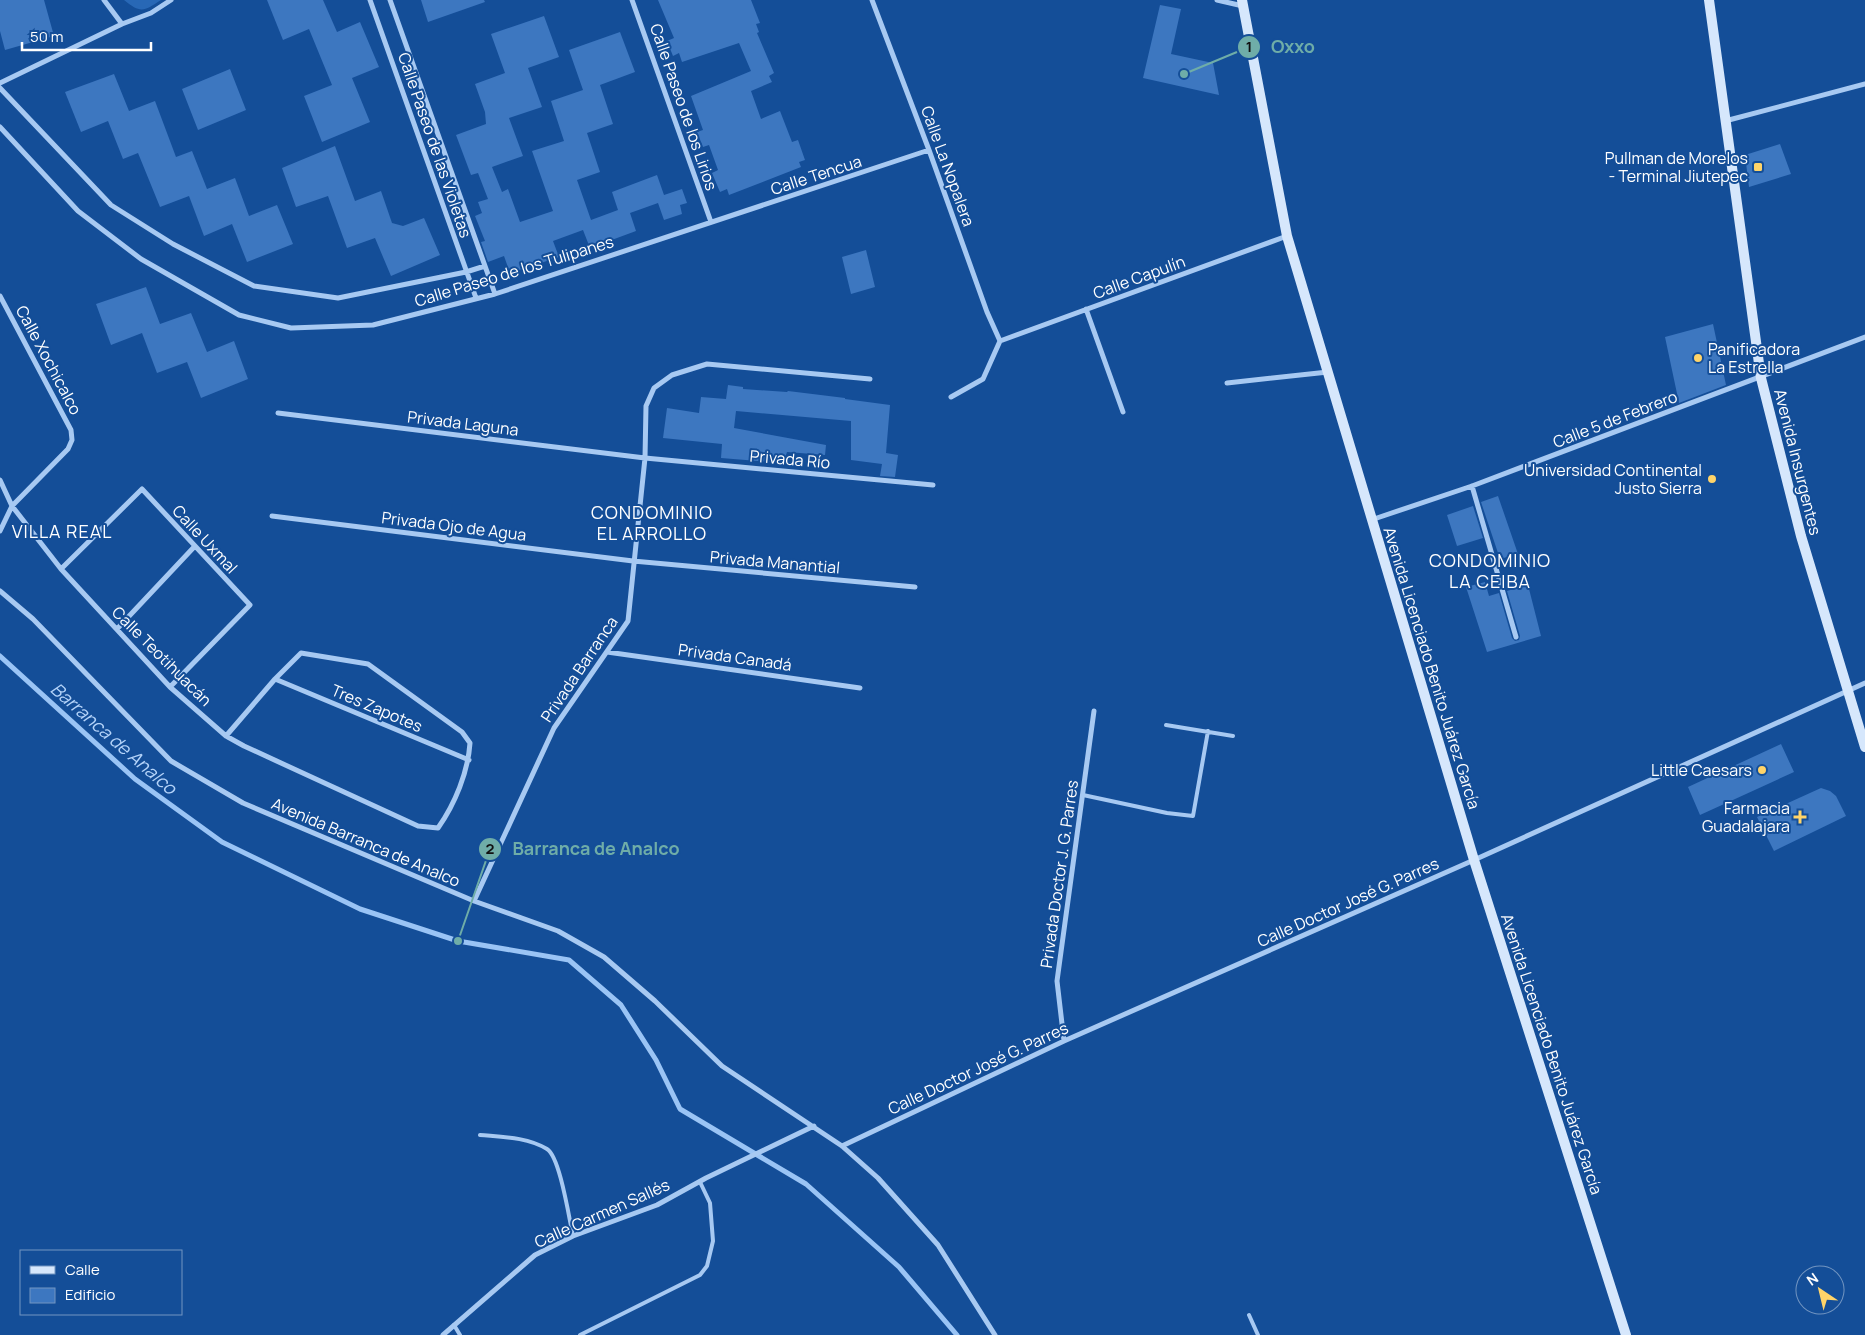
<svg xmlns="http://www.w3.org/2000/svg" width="1865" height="1335" font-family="Manrope,sans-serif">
<rect width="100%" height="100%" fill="#144e98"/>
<!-- green -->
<path fill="#2868b6" d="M 124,0 L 161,0 C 144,11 141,14 124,0 Z"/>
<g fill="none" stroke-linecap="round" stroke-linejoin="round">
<!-- stream -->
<path stroke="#9ac4f5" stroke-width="5" d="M 0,656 L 135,779 L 222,842 L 360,909 L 458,941 L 569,960 L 621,1005 L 656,1060 L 680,1109 L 806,1184 L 899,1267 L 957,1335"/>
</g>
<!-- building -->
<path fill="#3d77c0" d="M 0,0 L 44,0 L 54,36 L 5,50 L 0,31 Z
M 267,0 L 323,0 L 337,32 L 360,22 L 379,67 L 352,78 L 370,122 L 322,142 L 304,96 L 332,85 L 309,29 L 283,40 Z
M 421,0 L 484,0 L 485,2 L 428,22 Z
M 658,0 L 751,0 L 760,23 L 756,24 L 759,32 L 757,33 L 774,73 L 769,76 L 772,82 L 751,91 L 761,119 L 780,111 L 792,142 L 798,140 L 805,160 L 799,162 L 801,167 L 729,195 L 727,189 L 720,192 L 712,173 L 718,170 L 709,145 L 703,147 L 697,132 L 703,130 L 691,96 L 751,71 L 739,43 L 682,62 L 679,53 L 673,56 L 667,41 L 674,38 Z
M 1160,5 L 1181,9 L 1171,54 L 1213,63 L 1219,95 L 1143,78 Z
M 544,16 L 559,57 L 528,68 L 542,107 L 509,118 L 523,156 L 492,167 L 502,192 L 508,189 L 520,222 L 553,211 L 532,151 L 564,141 L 551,101 L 583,90 L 569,50 L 620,32 L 635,72 L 600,85 L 613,124 L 587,133 L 600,172 L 577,180 L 591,220 L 618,210 L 612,192 L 657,175 L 664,195 L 682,189 L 687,203 L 680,205 L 682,214 L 664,220 L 658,203 L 630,213 L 636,231 L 590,248 L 583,230 L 553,241 L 559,257 L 510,273 L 504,256 L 488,262 L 481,242 L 485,241 L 475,216 L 482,213 L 478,202 L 488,199 L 478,173 L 471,175 L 456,135 L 486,124 L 485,112 L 475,84 L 505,73 L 491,34 Z
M 230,69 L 246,110 L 198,130 L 182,89 Z
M 114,74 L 129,111 L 155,101 L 176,157 L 192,151 L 207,189 L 235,178 L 249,216 L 277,205 L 293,244 L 247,262 L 232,224 L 204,236 L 189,196 L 160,207 L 138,153 L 123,159 L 108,121 L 81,132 L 65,92 Z
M 1780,144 L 1791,174 L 1749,187 L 1745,155 Z
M 335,146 L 355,201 L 381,191 L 392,223 L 403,226 L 424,218 L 440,255 L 391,276 L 375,238 L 347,248 L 328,196 L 296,207 L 282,168 Z
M 866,250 L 875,287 L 851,294 L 842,257 Z
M 146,287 L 160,324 L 191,313 L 207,352 L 234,341 L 248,379 L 201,398 L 187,362 L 157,373 L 142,333 L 111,345 L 96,304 Z
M 1713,324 L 1726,385 L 1679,403 L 1665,337 Z
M 728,385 L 743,387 L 743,389 L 787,392 L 788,391 L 845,398 L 845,399 L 890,405 L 886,453 L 898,455 L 895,477 L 880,476 L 882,464 L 851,460 L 851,421 L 736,411 L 734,428 L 826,445 L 825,455 L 787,452 L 783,464 L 772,460 L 770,462 L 721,458 L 722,444 L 663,438 L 667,408 L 699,413 L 701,397 L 726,399 Z
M 1498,496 L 1518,554 L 1500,559 L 1481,502 Z
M 1473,506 L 1483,538 L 1457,546 L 1447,515 Z
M 1485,582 L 1489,596 L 1499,593 L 1512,638 L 1515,641 L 1519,640 L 1520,636 L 1507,591 L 1528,585 L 1541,636 L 1487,652 L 1466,587 Z
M 1781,744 L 1794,772 L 1700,815 L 1688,787 Z
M 1821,788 L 1830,791 L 1836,796 L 1846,816 L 1774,851 L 1757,817 Z"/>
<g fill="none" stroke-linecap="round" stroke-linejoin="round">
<!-- lane -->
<path stroke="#a7c9f2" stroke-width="4" d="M 1166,725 L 1233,736
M 1083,795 L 1167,813 L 1193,816 L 1208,731
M 480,1135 C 502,1137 527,1137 547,1149 C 560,1157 569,1218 573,1236
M 1249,1315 L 1258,1335
M 454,1325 L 460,1335
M 580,1335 L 700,1275 L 707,1266 L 713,1241 L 710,1203 L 700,1182"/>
<!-- street -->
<path stroke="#a7c9f2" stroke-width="5" d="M 104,0 L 122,24
M 370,0 L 476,298
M 390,0 L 495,294
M 632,0 L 711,222
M 872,0 L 929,150 L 987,312 L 1000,341
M 1217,0 L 1243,6
M 0,83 L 122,24 L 151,13 L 171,0
M 0,88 L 111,205 L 173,244 L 254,286 L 338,298 L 466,272 L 485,266
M 1725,121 L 1865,84
M 0,127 L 78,211 L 141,259 L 239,315 L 291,328 L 373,325 L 495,294 L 929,150
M 0,296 L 71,430 L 72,440 L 68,449 L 12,506 L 0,531
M 1086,309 L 1123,412
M 1000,341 L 1287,236
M 1227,383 L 1328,372
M 951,397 L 983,379 L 1000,341
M 278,413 L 645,458 L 933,485
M 0,480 L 12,506 L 61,569 L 170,687 L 226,736 L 244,746 L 418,826 L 438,828 C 455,804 468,772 470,743 L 462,732 L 368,664 L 301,653 L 275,679 L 226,736
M 1472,486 L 1516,637
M 272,516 L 633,561 L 915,587
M 1371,520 L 1472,486 L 1865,337
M 61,569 L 142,489 L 250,605 L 170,687
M 0,591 L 33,619 L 171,761 L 243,803 L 474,901 L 558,931 L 604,957 L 655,1001 L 722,1066 L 842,1146 L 878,1178 L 938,1245 L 995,1335
M 117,629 L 195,546
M 607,652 L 860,688
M 275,679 L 469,760
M 474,901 L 554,728 L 628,621 L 645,458 L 646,406 L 654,388 L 672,375 L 707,364 L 870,379
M 1064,1041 L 1057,981 L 1094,711
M 842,1146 L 1064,1041 L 1474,860 L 1865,683
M 443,1335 L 535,1255 L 573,1236 L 657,1205 L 706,1178 L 814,1126"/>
<!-- secondary -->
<path stroke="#d6e7fc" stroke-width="10" d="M 1242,0 L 1287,236 L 1474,860 L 1626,1335
M 1709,0 L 1761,378 L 1801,536 L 1865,747"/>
</g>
<!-- markers -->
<g fill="#ffd469" stroke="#144e98" stroke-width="2">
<rect x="1753" y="162" width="10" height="10" rx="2.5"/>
<circle cx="1698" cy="358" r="5"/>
<circle cx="1712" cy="479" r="5"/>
<circle cx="1762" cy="770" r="5"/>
<path d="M1797.5 809.5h5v5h5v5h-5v5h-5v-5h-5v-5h5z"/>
</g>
<g text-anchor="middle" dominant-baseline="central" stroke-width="4" stroke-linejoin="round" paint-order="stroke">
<!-- street labels -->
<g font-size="16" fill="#fff" stroke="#144e98">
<text transform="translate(684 107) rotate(71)">Calle Paseo de los Lirios</text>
<text transform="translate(435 145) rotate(71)">Calle Paseo de las Violetas</text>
<text transform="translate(948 166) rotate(70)">Calle La Nopalera</text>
<text transform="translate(816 175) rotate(-18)">Calle Tencua</text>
<text transform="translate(514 271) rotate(-17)">Calle Paseo de los Tulipanes</text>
<text transform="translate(1139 277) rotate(-20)">Calle Capulín</text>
<text transform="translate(49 360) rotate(62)">Calle Xochicalco</text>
<text transform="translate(1615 419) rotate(-21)">Calle 5 de Febrero</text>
<text transform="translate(463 423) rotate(7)">Privada Laguna</text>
<text transform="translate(790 459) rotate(5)">Privada Río</text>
<text transform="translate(1798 462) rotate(76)">Avenida Insurgentes</text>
<text transform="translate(454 526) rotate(7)">Privada Ojo de Agua</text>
<text transform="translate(205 539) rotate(47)">Calle Uxmal</text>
<text transform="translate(775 562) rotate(5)">Privada Manantial</text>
<text transform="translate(162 656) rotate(45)">Calle Teotihuacán</text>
<text transform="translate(735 657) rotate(8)">Privada Canadá</text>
<text transform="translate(1432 668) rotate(73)">Avenida Licenciado Benito Juárez García</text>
<text transform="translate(579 669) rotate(-56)">Privada Barranca</text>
<text transform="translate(377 708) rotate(23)">Tres Zapotes</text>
<text transform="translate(366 842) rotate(23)">Avenida Barranca de Analco</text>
<text transform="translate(1059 874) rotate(-82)">Privada Doctor J. G. Parres</text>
<text transform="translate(1348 902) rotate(-24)">Calle Doctor José G. Parres</text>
<text transform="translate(1552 1054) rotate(72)">Avenida Licenciado Benito Juárez García</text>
<text transform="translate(978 1068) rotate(-25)">Calle Doctor José G. Parres</text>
<text transform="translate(602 1213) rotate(-24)">Calle Carmen Sallés</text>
</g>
<!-- poi labels -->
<g font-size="16" fill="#fff" stroke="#144e98" text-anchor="end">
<text x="1748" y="158">Pullman de Morelos<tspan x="1748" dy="18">- Terminal Jiutepec</tspan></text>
<text x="1708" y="349" text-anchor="start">Panificadora<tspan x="1708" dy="18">La Estrella</tspan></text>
<text x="1702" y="470">Universidad Continental<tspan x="1702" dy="18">Justo Sierra</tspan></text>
<text x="1752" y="770">Little Caesars</text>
<text x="1790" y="808">Farmacia<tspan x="1790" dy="18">Guadalajara</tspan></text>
</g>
<!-- neighbourhood labels -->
<g font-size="18" letter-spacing="1" fill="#fff" stroke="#144e98">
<text x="652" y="512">CONDOMINIO<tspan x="652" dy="21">EL ARROLLO</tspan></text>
<text x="62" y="531">VILLA REAL</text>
<text x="1490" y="560">CONDOMINIO<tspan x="1490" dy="21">LA CEIBA</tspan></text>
</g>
<!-- water labels -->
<g font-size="18" font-style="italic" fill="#b4d3f9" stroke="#144e98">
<text transform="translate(114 738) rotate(41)">Barranca de Analco</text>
</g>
</g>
<!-- callouts -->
<path fill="none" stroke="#6fada8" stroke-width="2" d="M1184 74L1249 47M458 941L490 849"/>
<g fill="#6fada8" stroke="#144e98" stroke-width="2">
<circle cx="1184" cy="74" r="5"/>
<circle cx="458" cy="941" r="5"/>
<circle cx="1249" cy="47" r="12"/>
<circle cx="490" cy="849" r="12"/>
</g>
<g font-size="15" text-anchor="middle" font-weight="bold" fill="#111">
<text x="1249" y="52">1</text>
<text x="490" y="854">2</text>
</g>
<g font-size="18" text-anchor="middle" font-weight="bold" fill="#6fada8" stroke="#144e98" stroke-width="4" stroke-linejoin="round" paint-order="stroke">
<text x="1293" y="53">Oxxo</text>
<text x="596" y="855">Barranca de Analco</text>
</g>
<!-- legend -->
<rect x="20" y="1250" width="162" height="65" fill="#144e98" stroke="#7295c1"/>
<rect x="30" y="1266" width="25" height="8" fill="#d6e7fc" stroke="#7295c1"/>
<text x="65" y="1275" font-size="15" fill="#ffffff">Calle</text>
<rect x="30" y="1288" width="25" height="15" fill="#3d77c0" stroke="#7295c1"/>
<text x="65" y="1300" font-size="15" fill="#ffffff">Edificio</text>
<!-- north arrow -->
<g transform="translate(1820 1290) rotate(325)"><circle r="24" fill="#144e98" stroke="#7295c1"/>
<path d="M0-4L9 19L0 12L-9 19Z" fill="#ffd469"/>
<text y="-8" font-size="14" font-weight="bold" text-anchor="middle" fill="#ffffff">N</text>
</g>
<!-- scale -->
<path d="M22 42v8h129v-8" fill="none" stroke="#ffffff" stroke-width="2.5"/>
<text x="30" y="42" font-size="15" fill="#ffffff" stroke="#144e98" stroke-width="4" paint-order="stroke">50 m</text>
</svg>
